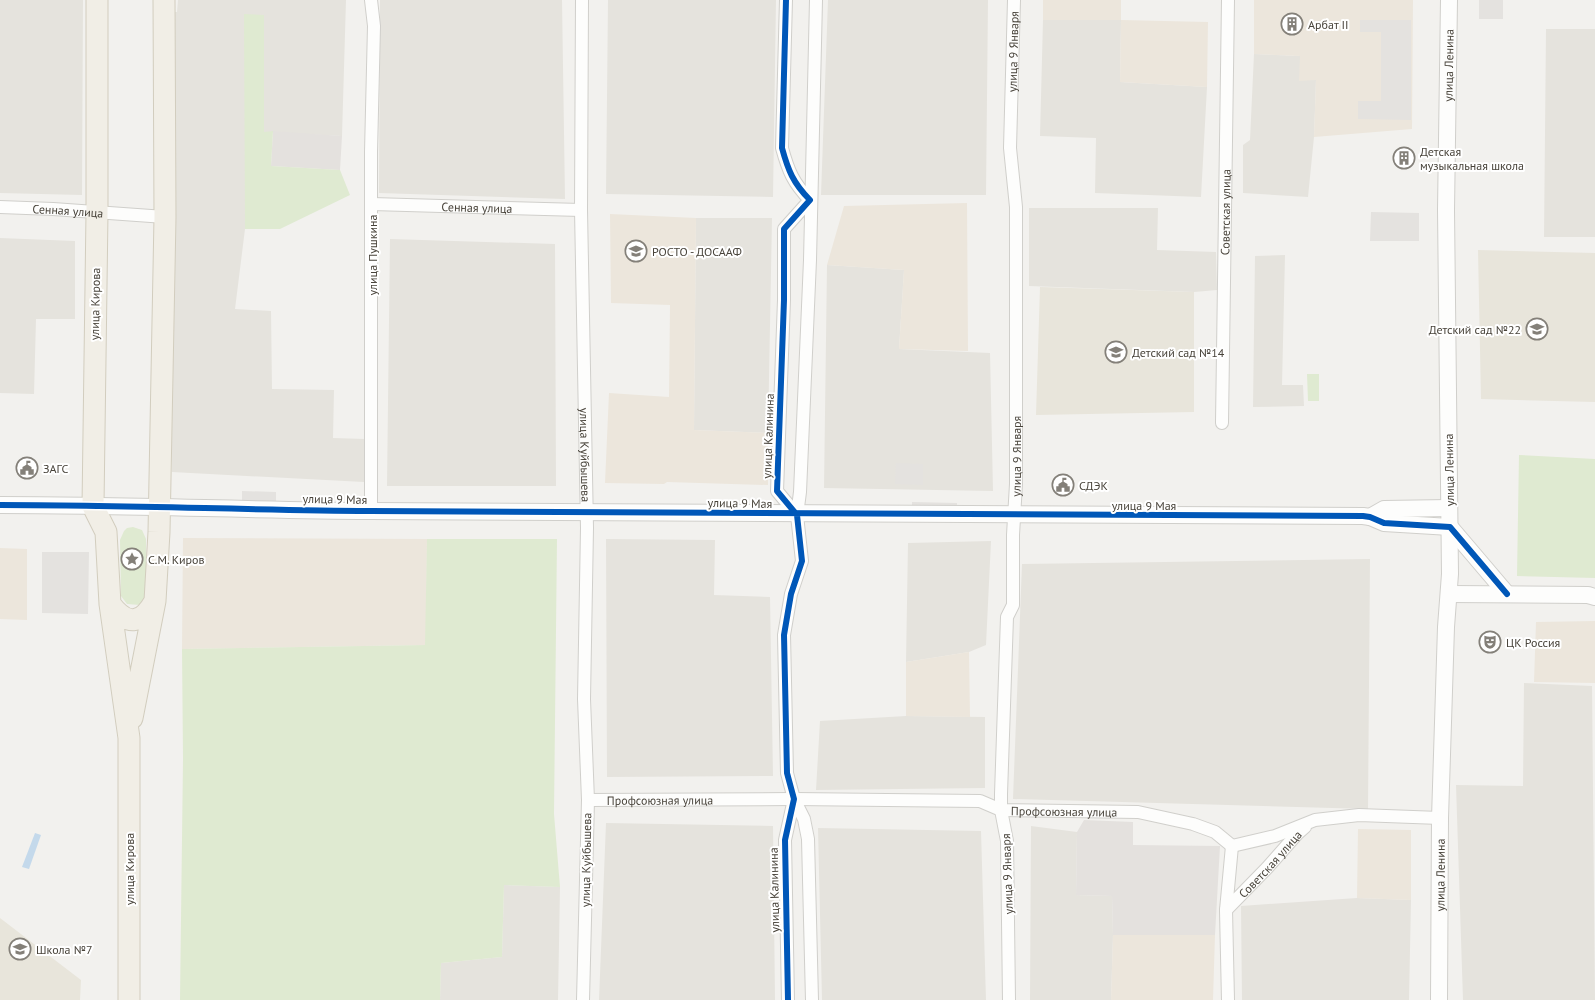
<svg xmlns="http://www.w3.org/2000/svg" width="1595" height="1000" font-family="'PT Sans',sans-serif">
<rect width="100%" height="100%" fill="#f2f1ee"/>
<!-- residential -->
<path fill="#e5e3dd" d="M 0,0 L 83,0 L 82,195 L 0,193 Z
M 178,0 L 346,0 L 342,136 L 264,132 L 264,15 L 245,229 L 235,309 L 271,311 L 272,389 L 334,390 L 333,438 L 365,439 L 364,482 L 172,472 L 170,12 L 177,12 Z
M 380,0 L 562,0 L 565,199 L 379,193 Z
M 608,0 L 776,0 L 773,197 L 606,194 Z
M 828,0 L 988,0 L 986,195 L 821,195 Z
M 1043,20 L 1121,20 L 1120,82 L 1207,87 L 1201,197 L 1095,193 L 1096,138 L 1040,136 Z
M 1546,29 L 1595,29 L 1595,237 L 1544,237 Z
M 1254,54 L 1301,56 L 1316,80 L 1314,137 L 1308,197 L 1243,193 L 1243,145 L 1250,140 Z
M 1029,208 L 1158,208 L 1157,250 L 1216,252 L 1217,290 L 1194,292 L 1029,286 Z
M 696,218 L 772,218 L 768,433 L 694,430 Z
M 0,238 L 75,241 L 75,319 L 36,319 L 34,394 L 0,393 Z
M 390,239 L 555,244 L 556,486 L 387,486 Z
M 1285,255 L 1282,385 L 1303,385 L 1304,406 L 1253,407 L 1255,256 Z
M 827,265 L 904,270 L 899,349 L 990,353 L 993,491 L 824,488 Z
M 606,539 L 715,540 L 714,595 L 770,597 L 773,776 L 607,777 Z
M 991,541 L 986,645 L 969,652 L 906,662 L 908,543 Z
M 1370,559 L 1368,809 L 1013,799 L 1022,564 Z
M 1524,683 L 1592,686 L 1595,1000 L 1463,1000 L 1456,785 L 1523,786 Z
M 906,716 L 985,717 L 985,788 L 816,790 L 820,721 Z
M 606,823 L 773,826 L 775,1000 L 599,1000 Z
M 1031,826 L 1077,832 L 1076,895 L 1112,896 L 1113,935 L 1111,1000 L 1030,1000 Z
M 818,828 L 981,831 L 986,1000 L 822,1000 Z
M 504,885 L 560,887 L 558,1000 L 440,1000 L 441,963 L 502,957 Z
M 1357,898 L 1411,900 L 1409,1000 L 1242,1000 L 1241,906 Z"/>
<!-- commercial -->
<path fill="#ece6dc" d="M 1043,0 L 1121,0 L 1121,20 L 1208,22 L 1207,87 L 1120,82 L 1121,20 L 1043,20 Z
M 1254,0 L 1413,0 L 1412,129 L 1314,137 L 1316,80 L 1299,81 L 1300,56 L 1254,54 Z
M 967,203 L 968,351 L 899,349 L 904,270 L 827,265 L 844,206 Z
M 610,214 L 696,218 L 694,430 L 768,433 L 768,485 L 667,482 L 664,484 L 605,483 L 609,393 L 669,397 L 670,305 L 611,303 Z
M 183,538 L 427,539 L 426,645 L 182,649 Z
M 0,548 L 27,549 L 27,620 L 0,619 Z
M 1595,621 L 1595,683 L 1534,682 L 1536,622 Z
M 969,652 L 970,717 L 906,716 L 906,662 Z
M 1358,829 L 1411,830 L 1411,900 L 1357,898 Z
M 1113,935 L 1215,935 L 1213,1000 L 1111,1000 Z"/>
<!-- industrial -->
<path fill="#e4e1de" d="M 273,131 L 342,136 L 340,170 L 271,166 Z
M 1084,820 L 1133,822 L 1133,845 L 1220,846 L 1215,935 L 1113,935 L 1112,896 L 1076,895 L 1077,832 Z"/>
<!-- education -->
<path fill="#e8e5db" d="M 1478,250 L 1595,253 L 1595,402 L 1481,399 Z
M 1040,287 L 1194,292 L 1194,412 L 1036,415 Z
M 0,918 L 81,980 L 80,1000 L 0,1000 Z"/>
<!-- green -->
<path fill="#dfead1" d="M 244,14 L 264,15 L 264,132 L 273,131 L 271,166 L 340,170 L 350,195 L 280,229 L 245,229 Z
M 1307,374 L 1319,374 L 1319,401 L 1308,401 Z
M 1519,455 L 1595,459 L 1595,578 L 1517,576 Z
M 133,527 L 142,530 L 146,539 L 146,597 L 140,605 L 127,604 L 121,596 L 120,540 L 124,531 L 127,528 Z
M 427,539 L 557,539 L 554,814 L 560,887 L 504,885 L 502,957 L 441,963 L 440,1000 L 180,1000 L 183,759 L 182,649 L 425,645 Z"/>
<!-- parking -->
<path fill="#e4e2df" d="M 1479,0 L 1503,0 L 1503,19 L 1479,19 Z
M 1360,20 L 1411,20 L 1411,120 L 1358,119 L 1358,101 L 1381,101 L 1381,32 L 1360,32 Z
M 1371,212 L 1419,213 L 1419,241 L 1370,241 Z
M 896,463 L 923,464 L 923,485 L 895,484 Z
M 242,491 L 276,492 L 276,510 L 242,509 Z
M 912,502 L 957,503 L 957,516 L 912,515 Z
M 42,552 L 89,552 L 88,614 L 42,613 Z"/>
<!-- water -->
<path fill="#c4d9eb" d="M 35,833 L 41,835 L 29,869 L 22,867 Z"/>
<g fill="none" stroke-linecap="round" stroke-linejoin="round">
<!-- minor casing -->
<g stroke="#d0cfcb" stroke-width="14">
<g id="minor">
<path d="M 371,0 L 374,26 L 371,152 L 371,511"/>
<path id="s1" d="M 582,0 L 581,210 L 587,528 L 584,699 L 588,800 L 583,1000"/>
<path d="M 786,0 L 782,148 C 788,170 793,183 810,200 L 784,229 L 784,300 L 777,491 L 797,515 L 802,561 L 791,594 L 784,635 L 787,773 L 794,799 L 785,840 L 788,1000"/>
<path id="s2" d="M 372,204 L 581,210"/>
<path id="s3" d="M 0,207 L 53,209 L 165,217"/>
<path id="s4" d="M 1222,423 L 1228,0"/>
<path d="M 797,515 L 800,492 L 810,260 L 816,0"/>
<path d="M 794,799 L 804,819 L 808,839 L 812,1000"/>
<path id="s5" d="M 588,800 L 794,799 L 980,801 L 1001,810 L 1138,812 L 1193,824 L 1215,832 L 1232,846 L 1275,836 L 1315,820 L 1359,815 L 1440,818"/>
<path id="s6" d="M 1232,846 L 1226,910 L 1267,868 L 1297,834 L 1305,827"/>
<path d="M 1226,910 L 1228,1000"/>
<path id="s7" d="M 1009,1000 L 1007,841 L 1001,810 L 1001,794 L 1007,617 L 1013,605 L 1013,535 L 1016,484 L 1016,207 L 1010,148 L 1014,0"/>
</g>
</g>
<!-- tertiary casing -->
<g stroke="#d0cfcb" stroke-width="18">
<g id="tertiary">
<path d="M 0,505 C 123,505 246,510 370,511 C 701,514 1032,516 1363,516 L 1370,517 L 1384,523 L 1450,527 L 1507,594"/>
<path d="M 1370,517 L 1384,509 L 1449,508"/>
<path d="M 1449,594 L 1588,595 L 1595,597"/>
<path id="s8" d="M 1439,1000 L 1440,818 L 1446,627 L 1450,574 L 1446,210 L 1449,0"/>
</g>
</g>
<!-- primary casing -->
<g stroke="#d2cdbe" stroke-width="23">
<path id="primary" d="M 97,0 L 97,213 L 93,506 L 106,532 L 110,604 L 129,738 L 129,1000
M 110,604 C 127,626 141,625 155,601
M 132,718 L 155,601 L 159,532 L 165,217 L 164,0"/>
</g>
<!-- minor -->
<use href="#minor" stroke="#fdfdfc" stroke-width="12"/>
<!-- tertiary -->
<use href="#tertiary" stroke="#fdfdfc" stroke-width="16"/>
<!-- primary -->
<use href="#primary" stroke="#f1eee6" stroke-width="21"/>
<!-- cycleway casing -->
<g stroke="#fff" stroke-width="9">
<path id="cycleway" d="M 786,0 L 782,148 C 788,170 793,183 810,200 L 784,229 L 784,300 L 777,491 L 797,515 L 802,561 L 791,594 L 784,635 L 787,773 L 794,799 L 785,840 L 788,1000
M 0,505 C 123,505 246,510 370,511 C 701,514 1032,516 1363,516 L 1370,517 L 1384,523 L 1450,527 L 1507,594"/>
</g>
<!-- cycleway -->
<use href="#cycleway" stroke="#0057b8" stroke-width="6"/>
</g>
<!-- icons -->
<defs>
<g id="building-ring" transform="scale(1.125)"><circle r="9.5" fill="#fff" stroke="#848079" stroke-width="1.5"/><path d="M-4-6H4V6H1V3H-1V6H-4ZM-2.5-4.3h1.7v1.8h-1.7ZM.8-4.3h1.7v1.8H.8ZM-2.5-1h1.7V.8h-1.7ZM.8-1h1.7V.8H.8Z" fill="#848079"/></g>
<g id="school-ring" transform="scale(1.125)"><circle r="9.5" fill="#fff" stroke="#848079" stroke-width="1.5"/><path d="M0-5L7-2L0 1L-7-2ZM-4 1L0 2.5L4 1V4Q0 6-4 4Z" fill="#848079"/></g>
<g id="civic-ring" transform="scale(1.125)"><circle r="9.5" fill="#fff" stroke="#848079" stroke-width="1.5"/><path d="M-.6-6.5H3V-4.5H.6V-3L4-1V1h2V6H-6V1h2V-1L-.6-3ZM-1.2 2.5V6h2.4V2.5Z" fill="#848079"/></g>
<g id="sight-ring" transform="scale(1.125)"><circle r="9.5" fill="#fff" stroke="#848079" stroke-width="1.5"/><path d="M0-6L1.8-2.2L6-1.7L2.9 1.2L3.7 5.4L0 3.3L-3.7 5.4L-2.9 1.2L-6-1.7L-1.8-2.2Z" fill="#848079"/></g>
<g id="theatre-ring" transform="scale(1.125)"><circle r="9.5" fill="#fff" stroke="#848079" stroke-width="1.5"/><path d="M-5-5.5Q0-4 5-5.5V0Q5 5 0 6Q-5 5-5 0ZM-3.3-2.5H-1v1.5H-3.3ZM1-2.5H3.3v1.5H1ZM-2.8 1Q0 5.5 2.8 1Z" fill="#848079"/></g>
</defs>
<g fill-rule="evenodd">
<use href="#building-ring" x="1292" y="24"/>
<use href="#building-ring" x="1404" y="158"/>
<use href="#school-ring" x="636" y="251"/>
<use href="#school-ring" x="1537" y="329"/>
<use href="#school-ring" x="1116" y="352"/>
<use href="#civic-ring" x="27" y="468"/>
<use href="#civic-ring" x="1063" y="485"/>
<use href="#sight-ring" x="132" y="559"/>
<use href="#theatre-ring" x="1490" y="642"/>
<use href="#school-ring" x="20" y="949"/>
</g>
<g text-anchor="middle" dominant-baseline="central" stroke-width="4" stroke-linejoin="round" paint-order="stroke">
<!-- poi labels -->
<g font-size="12" fill="#48433a" stroke="#fff" text-anchor="start">
<text x="1308" y="24">Арбат II</text>
<text x="1420" y="151">Детская<tspan x="1420" dy="14">музыкальная школа</tspan></text>
<text x="652" y="251">РОСТО - ДОСААФ</text>
<text x="1521" y="329" text-anchor="end">Детский сад №22</text>
<text x="1132" y="352">Детский сад №14</text>
<text x="43" y="468">ЗАГС</text>
<text x="1079" y="485">СДЭК</text>
<text x="148" y="559">С.М. Киров</text>
<text x="1506" y="642">ЦК Россия</text>
<text x="36" y="949">Школа №7</text>
</g>
<!-- street labels -->
<g font-size="12" fill="#48433a" stroke="#fff">
<text stroke="none"><textPath href="#s7" startOffset="951">улица 9 Января</textPath></text>
<text stroke="none"><textPath href="#s8" startOffset="935">улица Ленина</textPath></text>
<text stroke="none"><textPath href="#s2" startOffset="105">Сенная улица</textPath></text>
<text stroke="none"><textPath href="#s3" startOffset="68">Сенная улица</textPath></text>
<text stroke="none"><textPath href="#s4" startOffset="211">Советская улица</textPath></text>
<text transform="translate(372 255) rotate(-90)">улица Пушкина</text>
<text transform="translate(95 304) rotate(-89)">улица Кирова</text>
<text transform="translate(768 436) rotate(-88)">улица Калинина</text>
<text stroke="none"><textPath href="#s1" startOffset="455">улица Куйбышева</textPath></text>
<text stroke="none"><textPath href="#s7" startOffset="546">улица 9 Января</textPath></text>
<text transform="translate(1449 470) rotate(-91)">улица Ленина</text>
<text transform="translate(335 499) rotate(1)">улица 9 Мая</text>
<text transform="translate(740 503) rotate(1)">улица 9 Мая</text>
<text x="1144" y="505">улица 9 Мая</text>
<text stroke="none"><textPath href="#s5" startOffset="72">Профсоюзная улица</textPath></text>
<text stroke="none"><textPath href="#s5" startOffset="478">Профсоюзная улица</textPath></text>
<text transform="translate(586 860) rotate(-89)">улица Куйбышева</text>
<text stroke="none"><textPath href="#s6" startOffset="128">Советская улица</textPath></text>
<text transform="translate(129 869) rotate(-90)">улица Кирова</text>
<text transform="translate(1007 874) rotate(-92)">улица 9 Января</text>
<text stroke="none"><textPath href="#s8" startOffset="125">улица Ленина</textPath></text>
<text transform="translate(774 890) rotate(-91)">улица Калинина</text>
</g>
</g>
</svg>
